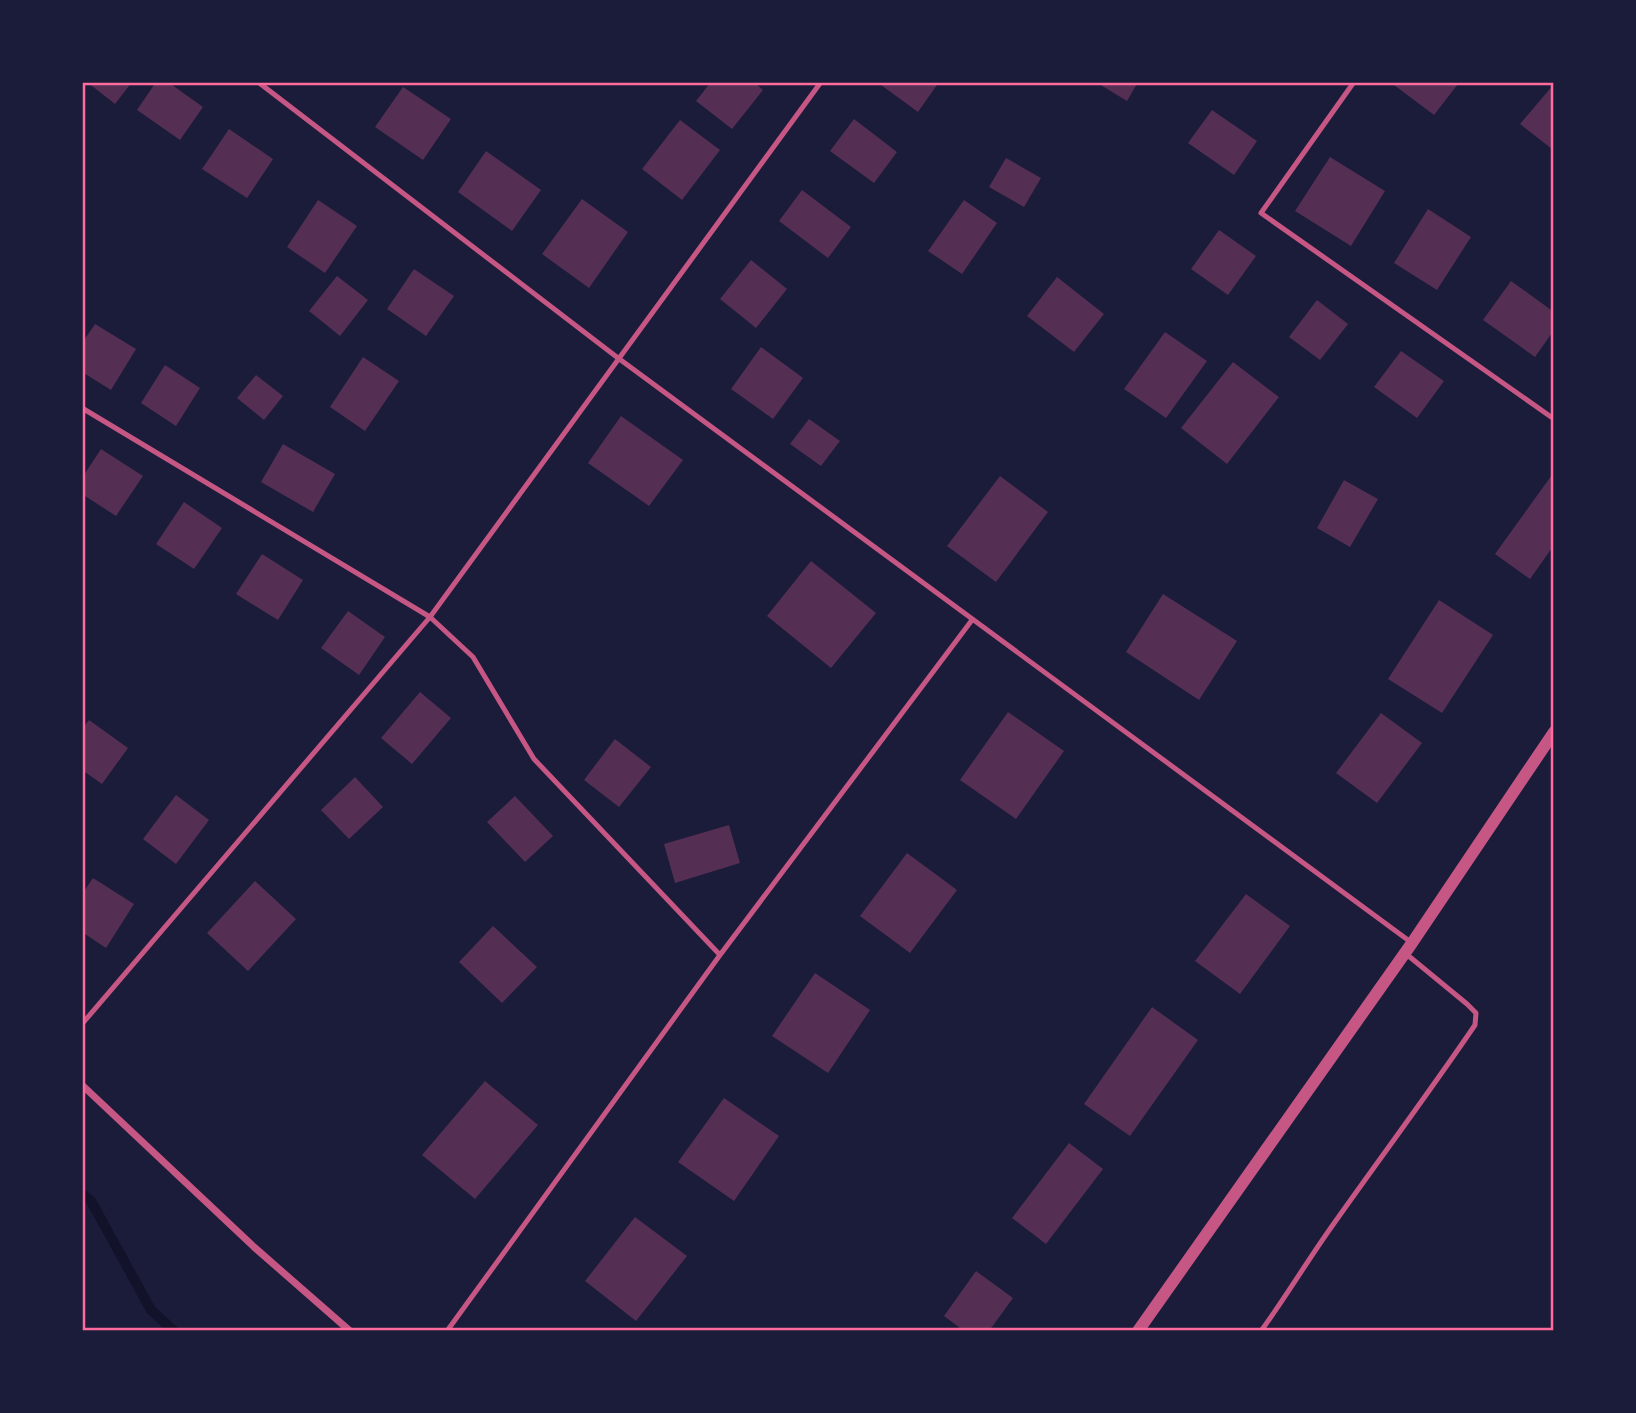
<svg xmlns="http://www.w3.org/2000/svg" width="1636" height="1413" font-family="Barlow,sans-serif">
<rect width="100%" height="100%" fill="#1b1b3a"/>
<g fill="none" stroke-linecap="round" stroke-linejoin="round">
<!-- stream -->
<path stroke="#12122b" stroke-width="10" d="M 82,1194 L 91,1201 L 151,1310 L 174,1331"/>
</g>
<!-- building -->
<path fill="#542f53" d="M 87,82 L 132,82 L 115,104 Z
M 156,82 L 168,82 L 203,107 L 180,140 L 137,110 Z
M 711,82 L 754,82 L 763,90 L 732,129 L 696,101 Z
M 877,82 L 939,82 L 918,112 Z
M 1100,82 L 1138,82 L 1127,101 L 1099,84 Z
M 1390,82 L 1455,82 L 1458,84 L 1434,115 Z
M 1554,84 L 1554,147 L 1552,149 L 1520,124 Z
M 403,87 L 451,119 L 423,160 L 375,127 Z
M 1212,110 L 1257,141 L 1234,175 L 1188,143 Z
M 854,119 L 897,152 L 874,183 L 830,151 Z
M 680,120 L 720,150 L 682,200 L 642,169 Z
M 229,129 L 273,159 L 247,198 L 202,169 Z
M 486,151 L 541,190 L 512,231 L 458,192 Z
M 1330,157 L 1385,191 L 1351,246 L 1295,211 Z
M 1006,158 L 1041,178 L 1024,207 L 989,187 Z
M 802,190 L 851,227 L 828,258 L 779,221 Z
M 582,199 L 628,232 L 589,288 L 542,254 Z
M 318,200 L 357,226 L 325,273 L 287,247 Z
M 964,200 L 997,223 L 962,274 L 928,251 Z
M 1428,209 L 1471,237 L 1437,290 L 1394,263 Z
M 1219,230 L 1256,256 L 1228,295 L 1191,269 Z
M 751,260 L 787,289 L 756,328 L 720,299 Z
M 414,269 L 454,296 L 426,336 L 387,309 Z
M 337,276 L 368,300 L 340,336 L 309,311 Z
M 1057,277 L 1104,314 L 1074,352 L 1027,316 Z
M 1511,281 L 1554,312 L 1554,330 L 1535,357 L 1483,320 Z
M 1317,300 L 1348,324 L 1320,360 L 1289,337 Z
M 95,324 L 136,349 L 111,390 L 82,372 L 82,343 Z
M 1165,332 L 1207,361 L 1166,418 L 1124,389 Z
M 761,347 L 803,378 L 773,419 L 731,389 Z
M 1401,351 L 1444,381 L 1417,418 L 1374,387 Z
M 363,357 L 399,381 L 365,431 L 330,407 Z
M 1233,362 L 1279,397 L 1227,464 L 1181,428 Z
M 165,365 L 200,388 L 176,426 L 141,403 Z
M 256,375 L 283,396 L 264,420 L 237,398 Z
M 621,416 L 683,460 L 649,506 L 588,463 Z
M 809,419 L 840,441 L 821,466 L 790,444 Z
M 283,444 L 335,474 L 313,512 L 261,482 Z
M 101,449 L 143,476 L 116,516 L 82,494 L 82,478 Z
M 1554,472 L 1554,545 L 1530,579 L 1495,554 Z
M 1000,476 L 1048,512 L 996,582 L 947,546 Z
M 1344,480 L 1378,499 L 1350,547 L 1317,528 Z
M 184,502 L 222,528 L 194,569 L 156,544 Z
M 262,554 L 303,580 L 278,620 L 236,594 Z
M 811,561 L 876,613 L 831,668 L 767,616 Z
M 1163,594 L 1237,641 L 1199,700 L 1126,652 Z
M 1439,600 L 1493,635 L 1442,713 L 1388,679 Z
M 348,611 L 385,637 L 359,675 L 321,648 Z
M 420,692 L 451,718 L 412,764 L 381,738 Z
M 1008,712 L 1064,751 L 1016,819 L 960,780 Z
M 1381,713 L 1422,743 L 1377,803 L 1336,773 Z
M 89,720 L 128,748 L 102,784 L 82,770 L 82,729 Z
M 615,739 L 651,767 L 619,807 L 584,780 Z
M 355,777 L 383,807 L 349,839 L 321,810 Z
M 176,795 L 209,820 L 176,864 L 143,839 Z
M 515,796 L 553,836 L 525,862 L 487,822 Z
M 729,825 L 740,863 L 675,883 L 664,844 Z
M 907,853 L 957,890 L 910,953 L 860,916 Z
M 93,878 L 134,904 L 106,948 L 82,932 L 82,894 Z
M 255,881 L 296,919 L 248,971 L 207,933 Z
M 1246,894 L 1290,926 L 1240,994 L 1195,961 Z
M 493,926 L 537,967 L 502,1003 L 459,962 Z
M 815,973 L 870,1010 L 828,1073 L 772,1036 Z
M 1152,1007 L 1198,1040 L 1130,1136 L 1084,1104 Z
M 485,1081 L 538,1125 L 475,1199 L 422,1155 Z
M 724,1098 L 779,1136 L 734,1201 L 678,1162 Z
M 1069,1143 L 1103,1169 L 1046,1244 L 1012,1218 Z
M 635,1217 L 687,1256 L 636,1321 L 585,1281 Z
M 976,1271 L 1013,1298 L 989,1331 L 964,1331 L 944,1316 Z"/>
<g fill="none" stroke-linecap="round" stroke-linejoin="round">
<!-- service -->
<path stroke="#c65784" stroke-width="5" d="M 258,82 L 618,358 L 1412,943
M 1354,82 L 1261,213 L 1554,419
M 82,408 L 430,617 L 473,657 L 534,759 L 720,955
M 82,1024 L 430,617 L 821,82
M 447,1331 L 720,955 L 972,620
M 1261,1331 C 1285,1298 1306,1263 1330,1229 C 1378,1161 1428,1094 1475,1025 L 1476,1013 L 1467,1004 L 1405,953"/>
<!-- minor -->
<path stroke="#c65784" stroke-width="7" d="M 82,1085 L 254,1247 L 350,1331"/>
<!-- tertiary -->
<path stroke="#c65784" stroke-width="12" d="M 1138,1331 L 1412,943 L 1554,732"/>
</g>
<!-- border -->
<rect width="1636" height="1413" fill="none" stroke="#1b1b3a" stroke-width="168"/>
<rect x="84" y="84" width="1468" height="1245" fill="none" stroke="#ff6b9d" stroke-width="2.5"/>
</svg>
